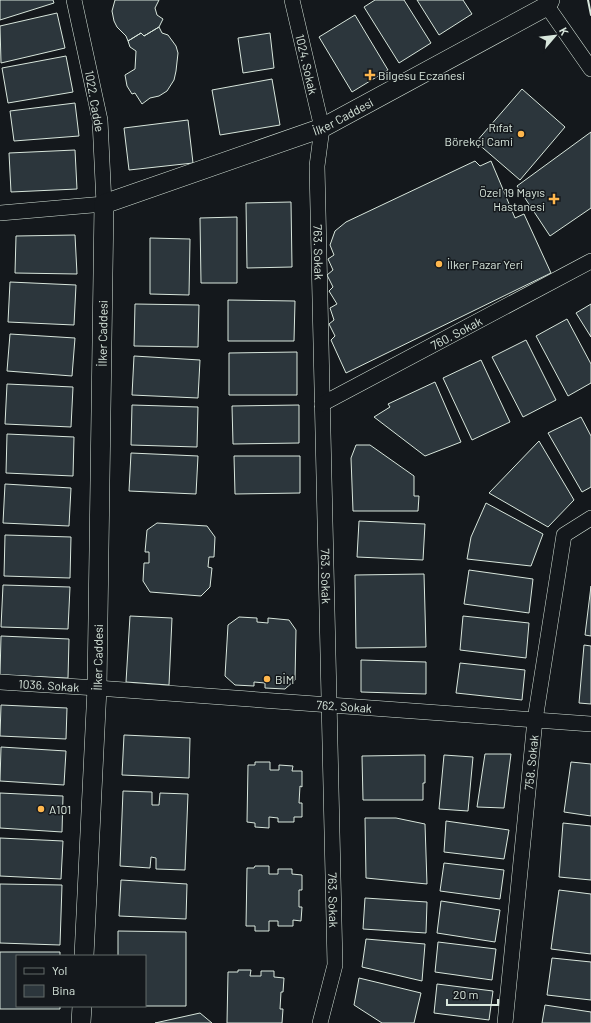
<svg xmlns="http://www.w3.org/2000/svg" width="591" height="1023" font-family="Barlow,sans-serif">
<rect width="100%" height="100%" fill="#14181c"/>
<!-- building -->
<path fill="#2c363c" stroke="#d8e6dc" d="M 0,0 L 53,0 L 54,3 L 0,20 Z
M 115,0 L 159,0 L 155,8 L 157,15 L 163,19 L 159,27 L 144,36 L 141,33 L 128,41 L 126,36 L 117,27 L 114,21 L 112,11 Z
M 375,0 L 404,0 L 431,43 L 399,63 L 364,7 Z
M 417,0 L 463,0 L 472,14 L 439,35 Z
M 57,13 L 65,48 L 1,63 L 0,26 Z
M 355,15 L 388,70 L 352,92 L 319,37 Z
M 159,27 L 162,33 L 168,35 L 176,46 L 178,53 L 176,71 L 174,80 L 167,91 L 159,96 L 150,98 L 142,104 L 135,93 L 132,94 L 127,86 L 125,75 L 135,69 L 136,51 L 130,47 L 128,41 L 141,33 L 144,36 Z
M 270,33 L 274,68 L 243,73 L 238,38 Z
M 66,56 L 73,92 L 8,103 L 2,68 Z
M 272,79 L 280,125 L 220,135 L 212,90 Z
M 522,89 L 565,127 L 520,180 L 476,142 Z
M 75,103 L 79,136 L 14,141 L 10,111 Z
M 188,120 L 193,163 L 129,170 L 124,128 Z
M 591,132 L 591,208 L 550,236 L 517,186 Z
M 75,150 L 77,189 L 11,192 L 9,153 Z
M 475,161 L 480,166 L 491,161 L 515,218 L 524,214 L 551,273 L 346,373 L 331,340 L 335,336 L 329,324 L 334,320 L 330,308 L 337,304 L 329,291 L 333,287 L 327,275 L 333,270 L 328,259 L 334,255 L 330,245 L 335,231 L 346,222 Z
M 291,202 L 292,267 L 247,268 L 246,203 Z
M 237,217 L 237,283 L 201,283 L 200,218 Z
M 75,235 L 77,274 L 15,273 L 16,236 Z
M 150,238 L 190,239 L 189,295 L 150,294 Z
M 10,282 L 76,285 L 74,325 L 8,322 Z
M 228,300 L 295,301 L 294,341 L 228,341 Z
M 135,304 L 199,305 L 198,347 L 134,346 Z
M 591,304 L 591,337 L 576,313 Z
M 567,319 L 591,364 L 591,383 L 568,396 L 536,336 Z
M 10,334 L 75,338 L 72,376 L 7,371 Z
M 526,340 L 556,400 L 523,417 L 492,357 Z
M 297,352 L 297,395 L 229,395 L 229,353 Z
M 134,356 L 200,360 L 198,398 L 132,395 Z
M 481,360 L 510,422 L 472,440 L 443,378 Z
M 435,382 L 461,442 L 425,456 L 374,417 L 390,407 L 388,404 Z
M 7,384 L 73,387 L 71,427 L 5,424 Z
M 132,405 L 198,407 L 197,447 L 131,445 Z
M 299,405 L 299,443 L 233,444 L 232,406 Z
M 581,417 L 591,436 L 591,487 L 582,492 L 548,433 Z
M 7,434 L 74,437 L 73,476 L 6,473 Z
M 539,441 L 574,500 L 548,527 L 489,493 Z
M 356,445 L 370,445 L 414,476 L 414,496 L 419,496 L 418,511 L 353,511 L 351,458 Z
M 131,453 L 198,456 L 196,494 L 129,491 Z
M 234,456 L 300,456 L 300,493 L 235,494 Z
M 5,484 L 71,488 L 69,526 L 3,523 Z
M 486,503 L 543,534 L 531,566 L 467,559 L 471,537 Z
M 359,521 L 425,524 L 423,560 L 357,557 Z
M 157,523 L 207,526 L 215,537 L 214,557 L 209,557 L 208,567 L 212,568 L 210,587 L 201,596 L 150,592 L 143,581 L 144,563 L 149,563 L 149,552 L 145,552 L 147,530 Z
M 5,535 L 71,537 L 70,578 L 4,576 Z
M 469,570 L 533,579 L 529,613 L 464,604 Z
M 424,574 L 426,647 L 356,648 L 355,575 Z
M 3,585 L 70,587 L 68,629 L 1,627 Z
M 591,586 L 591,636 L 585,635 Z
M 130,616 L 172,618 L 169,685 L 126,682 Z
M 463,616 L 529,623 L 526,658 L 460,650 Z
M 239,617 L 257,618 L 257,622 L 268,623 L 268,618 L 289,620 L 296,630 L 295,680 L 285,689 L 265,688 L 265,683 L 254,682 L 254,686 L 235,685 L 225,676 L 228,625 Z
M 1,636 L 69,639 L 68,678 L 0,675 Z
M 584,645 L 591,646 L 591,704 L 579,703 Z
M 361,660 L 426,662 L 426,694 L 361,692 Z
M 460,663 L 525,670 L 522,700 L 456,693 Z
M 1,705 L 67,708 L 66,739 L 0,736 Z
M 124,735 L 190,738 L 189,778 L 122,775 Z
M 1,747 L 66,751 L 64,785 L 0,781 Z
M 485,754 L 511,754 L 504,808 L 477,807 Z
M 425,755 L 425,783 L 423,783 L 423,800 L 363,800 L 362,756 Z
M 444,755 L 473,757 L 468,811 L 439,809 Z
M 255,762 L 270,762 L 270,770 L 279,770 L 279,765 L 293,766 L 292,771 L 302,771 L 302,787 L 300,786 L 299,803 L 302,803 L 302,817 L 294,817 L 294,822 L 278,822 L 278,818 L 269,817 L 269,828 L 255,827 L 255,823 L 247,822 L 248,765 L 255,765 Z
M 571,762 L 591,764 L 591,816 L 564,812 Z
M 123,791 L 152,792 L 152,805 L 159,805 L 160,793 L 188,794 L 185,870 L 156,869 L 156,858 L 151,857 L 150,868 L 120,866 Z
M 0,793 L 63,796 L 62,832 L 0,828 Z
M 365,818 L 396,818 L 425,824 L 427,884 L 366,878 Z
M 446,821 L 509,830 L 504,859 L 444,852 Z
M 563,823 L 591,826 L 591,880 L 559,877 Z
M 0,838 L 63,841 L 61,879 L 0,876 Z
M 444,863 L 504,870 L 500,899 L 440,891 Z
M 255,866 L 269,866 L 269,874 L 278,874 L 278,869 L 292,869 L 292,874 L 302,875 L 302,890 L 299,890 L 299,907 L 302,907 L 301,921 L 293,920 L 293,926 L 278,926 L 278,921 L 269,921 L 269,931 L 255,931 L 255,926 L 246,926 L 247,868 L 254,868 Z
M 121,880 L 187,884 L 186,919 L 119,916 Z
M 0,884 L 62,885 L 60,945 L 0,943 Z
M 559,890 L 591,894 L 591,954 L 551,949 Z
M 365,898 L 427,902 L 426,933 L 363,929 Z
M 441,901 L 500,910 L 495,942 L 437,933 Z
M 118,931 L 186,932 L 186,1006 L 145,1006 L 145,956 L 118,956 Z
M 366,939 L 425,944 L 422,981 L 362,967 Z
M 438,942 L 496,949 L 492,980 L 435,972 Z
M 0,952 L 60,952 L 60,956 L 17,956 L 17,1006 L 60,1006 L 60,1009 L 0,1009 Z
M 552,958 L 591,962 L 591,1000 L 547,995 Z
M 238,970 L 251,970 L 250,976 L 261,976 L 261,971 L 274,971 L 274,977 L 284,978 L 283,992 L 281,992 L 280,1009 L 283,1009 L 282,1023 L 227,1023 L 228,972 L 238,972 Z
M 359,978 L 421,993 L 414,1023 L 382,1023 L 354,1005 Z
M 437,984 L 493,991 L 489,1020 L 434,1013 Z
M 545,1005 L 591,1012 L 591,1023 L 542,1023 Z
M 200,1013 L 212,1023 L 155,1023 Z"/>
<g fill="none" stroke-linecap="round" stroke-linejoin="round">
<!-- minor casing -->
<g stroke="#d8e6dc" stroke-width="16">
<g id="minor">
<path id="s1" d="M 292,0 L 322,128 L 317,166 L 335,965 L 320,1023"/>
<path d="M 547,6 L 591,69"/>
<path d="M 0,213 L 104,204 L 100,120 L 74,0"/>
<path id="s2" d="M 322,404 L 591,261"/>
<path id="s3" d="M 0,682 L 97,688 L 591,724"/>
<path id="s4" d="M 505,1023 L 535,720 L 564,535 L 591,518"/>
</g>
</g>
<!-- tertiary casing -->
<g stroke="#d8e6dc" stroke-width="20">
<g id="tertiary">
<path id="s5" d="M 84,956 L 97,688 L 104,204 L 322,128 L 547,6 L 550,0"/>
<path d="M 81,1023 L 82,1006"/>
</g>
</g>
<!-- minor -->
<use href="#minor" stroke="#14181c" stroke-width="15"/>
<!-- tertiary -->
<use href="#tertiary" stroke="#14181c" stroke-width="19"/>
<!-- wall -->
<path stroke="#d8e6dc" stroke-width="2" d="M 588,0 L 591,15"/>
</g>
<!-- markers -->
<g fill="#ffb74d" stroke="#14181c" stroke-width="1.5">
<path d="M368 69h4v4h4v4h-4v4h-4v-4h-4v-4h4z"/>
<circle cx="521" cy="134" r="4"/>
<path d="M552 193h4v4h4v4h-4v4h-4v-4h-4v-4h4z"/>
<circle cx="439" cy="264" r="4"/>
<circle cx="267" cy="679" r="4"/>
<circle cx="41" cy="809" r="4"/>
</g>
<g text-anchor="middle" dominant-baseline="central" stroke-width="3" stroke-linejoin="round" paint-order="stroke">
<!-- street labels -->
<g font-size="12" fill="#d8e6dc" stroke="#14181c">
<text stroke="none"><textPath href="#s1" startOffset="66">1024. Sokak</textPath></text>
<text transform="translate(95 101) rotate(80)">1022. Cadde</text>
<text stroke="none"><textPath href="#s5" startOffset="1007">İlker Caddesi</textPath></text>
<text stroke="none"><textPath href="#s1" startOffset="256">763. Sokak</textPath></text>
<text stroke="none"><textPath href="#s5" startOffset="623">İlker Caddesi</textPath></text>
<text stroke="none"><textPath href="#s2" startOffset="152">760. Sokak</textPath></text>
<text stroke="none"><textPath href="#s1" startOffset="580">763. Sokak</textPath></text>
<text stroke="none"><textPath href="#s5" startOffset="299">İlker Caddesi</textPath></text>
<text stroke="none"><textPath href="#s3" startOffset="49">1036. Sokak</textPath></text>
<text stroke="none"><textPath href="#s3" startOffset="345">762. Sokak</textPath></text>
<text stroke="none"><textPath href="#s4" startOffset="262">758. Sokak</textPath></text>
<text stroke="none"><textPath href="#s1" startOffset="904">763. Sokak</textPath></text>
</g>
<!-- poi labels -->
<g font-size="12" fill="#d8e6dc" stroke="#14181c" text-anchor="start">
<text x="378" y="75">Bilgesu Eczanesi</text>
<text x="513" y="127" text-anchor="end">Rıfat<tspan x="513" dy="14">Börekçi Cami</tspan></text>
<text x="545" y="192" text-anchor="end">Özel 19 Mayıs<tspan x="545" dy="14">Hastanesi</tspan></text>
<text x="447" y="264">İlker Pazar Yeri</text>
<text x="275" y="679">BİM</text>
<text x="49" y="809">A101</text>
</g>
</g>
<!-- legend -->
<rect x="16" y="955" width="130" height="52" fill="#14181c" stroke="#626a69"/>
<rect x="24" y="968" width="20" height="6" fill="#14181c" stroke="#626a69"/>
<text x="52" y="975" font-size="12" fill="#d8e6dc">Yol</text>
<rect x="24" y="985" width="20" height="12" fill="#2c363c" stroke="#626a69"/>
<text x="52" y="995" font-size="12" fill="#d8e6dc">Bina</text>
<!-- north arrow -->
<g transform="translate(555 36) rotate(62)" stroke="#14181c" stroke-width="3" paint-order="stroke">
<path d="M0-3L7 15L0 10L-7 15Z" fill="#d8e6dc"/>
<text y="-6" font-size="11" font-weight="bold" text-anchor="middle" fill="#d8e6dc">K</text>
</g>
<!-- scale -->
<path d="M447 999v6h51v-6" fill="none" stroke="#d8e6dc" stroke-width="2"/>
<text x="453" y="999" font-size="12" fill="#d8e6dc" stroke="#14181c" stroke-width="3" paint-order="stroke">20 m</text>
</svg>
